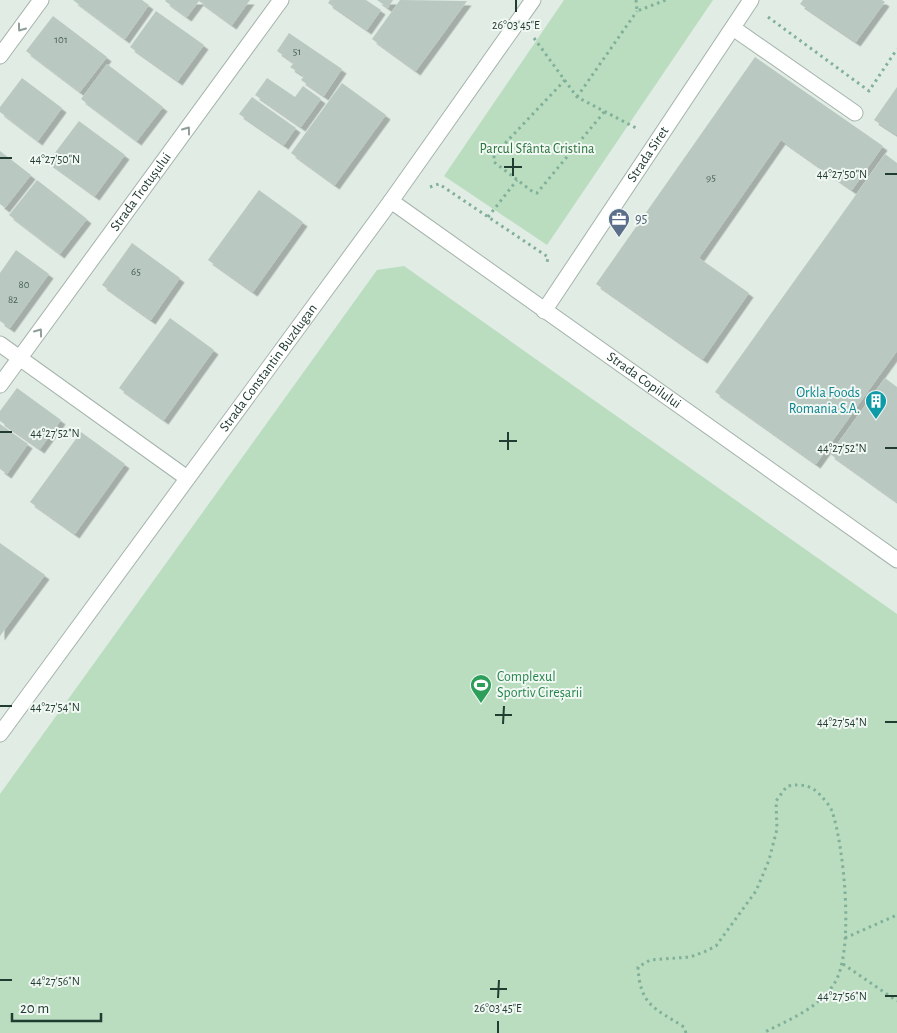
<svg xmlns="http://www.w3.org/2000/svg" width="897" height="1033" font-family="'Alegreya Sans',sans-serif">
<defs>
<filter id="shadow"><feDropShadow dx="4.5" dy="4.5" stdDeviation="0" flood-color="#0004"/></filter>
</defs>
<rect width="100%" height="100%" fill="#e1ece5"/>
<!-- green -->
<path fill="#b9ddbe" d="M 564,0 L 713,0 L 547,245 L 444,176 Z
M 404,266 L 897,614 L 897,1033 L 0,1033 L 0,794 L 377,270 Z"/>
<!-- building -->
<path fill="#b9c9c1" filter="url(#shadow)" d="M 73,0 L 142,0 L 149,5 L 125,39 Z
M 166,0 L 250,0 L 232,25 L 199,1 L 187,17 L 165,1 Z
M 330,0 L 366,0 L 381,10 L 367,30 L 328,3 Z
M 377,0 L 393,0 L 388,8 Z
M 400,0 L 467,1 L 416,71 L 372,39 Z
M 803,0 L 882,0 L 885,2 L 856,42 L 800,4 Z
M 156,11 L 204,45 L 178,81 L 130,47 Z
M 53,16 L 107,57 L 80,92 L 26,51 Z
M 289,33 L 342,69 L 324,96 L 301,80 L 304,76 L 290,67 L 294,63 L 277,51 Z
M 755,57 L 883,146 L 852,190 L 781,140 L 699,258 L 749,293 L 703,359 L 596,284 Z
M 107,64 L 163,107 L 137,141 L 81,99 Z
M 22,78 L 62,108 L 38,141 L 0,112 L 0,107 Z
M 267,78 L 295,97 L 303,86 L 321,99 L 301,127 L 255,95 Z
M 342,83 L 386,115 L 335,185 L 291,153 Z
M 897,87 L 897,135 L 874,120 Z
M 252,97 L 296,128 L 284,145 L 239,114 Z
M 79,121 L 125,155 L 95,196 L 48,162 Z
M 0,151 L 31,175 L 5,208 L 0,204 Z
M 885,154 L 897,163 L 897,351 L 816,464 L 715,392 Z
M 37,180 L 87,219 L 60,254 L 9,215 Z
M 259,190 L 303,222 L 253,292 L 208,260 Z
M 132,243 L 180,278 L 151,320 L 102,285 Z
M 16,250 L 49,274 L 10,328 L 0,321 L 0,273 Z
M 170,318 L 214,350 L 164,420 L 119,388 Z
M 885,378 L 897,387 L 897,502 L 830,454 Z
M 17,388 L 61,420 L 40,449 L 0,421 L 0,411 Z
M 0,424 L 28,444 L 7,474 L 0,469 Z
M 81,432 L 125,464 L 75,534 L 30,502 Z
M 0,543 L 45,575 L 0,636 Z"/>
<g fill="none" stroke-linecap="round" stroke-linejoin="round">
<!-- minor casing -->
<g stroke="#a4b4ab" stroke-width="17">
<g id="minor">
<path d="M 733,28 L 855,113"/>
<path d="M 0,56 L 41,0"/>
<path id="s1" d="M 391,201 L 897,560"/>
<path id="s2" d="M 544,311 L 751,0"/>
<path d="M 0,344 L 187,478"/>
<path id="s3" d="M 0,385 L 281,0"/>
<path id="s4" d="M 0,734 L 391,201 L 533,0"/>
</g>
</g>
<!-- path -->
<path stroke="#81b09a" stroke-width="3" stroke-dasharray="2.5 4" stroke-linecap="butt" d="M 636,0 L 637,11 L 666,0
M 768,17 L 869,91 L 897,49
M 534,38 L 577,97 L 638,129
M 565,80 L 494,155 L 494,162 L 533,192 L 537,193 L 605,111
M 577,97 L 637,11
M 430,187 L 439,184 L 548,257 L 547,263
M 488,217 L 517,180
M 845,938 L 897,915
M 843,964 L 897,1001
M 686,1033 L 684,1027 C 655,1008 640,1006 638,967 L 650,960 L 690,957 L 704,952 L 716,946 L 756,891 L 769,860 L 777,829 L 776,801 L 787,786 C 801,784 811,784 821,796 C 825,800 830,806 832,811 C 844,846 855,953 834,984 C 818,1009 788,1020 763,1033"/>
<!-- minor -->
<use href="#minor" stroke="#fff" stroke-width="15"/>
</g>
<!-- one-way arrows -->
<defs><path id="oneway-chevron" d="M-2-3.5L2.5 0L-2 3.5" fill="none" stroke-width="1.6" stroke-linecap="round" stroke-linejoin="round" transform="scale(1.25)"/></defs>
<g stroke="#909e98">
<use href="#oneway-chevron" transform="translate(21 28) rotate(126)"/>
<use href="#oneway-chevron" transform="translate(187 130) rotate(-54)"/>
<use href="#oneway-chevron" transform="translate(39 332) rotate(-54)"/>
</g>
<!-- ticks -->
<path fill="none" stroke="#213c31" stroke-width="2" d="M 516,12 L 516,0M 0,158 L 12,158M 504,167 L 522,167M 885,174 L 897,174M 513,176 L 513,158M 0,432 L 12,432M 499,441 L 517,441M 885,448 L 897,448M 508,450 L 508,432M 0,706 L 12,706M 495,715 L 512,715M 885,722 L 897,722M 503,724 L 504,706M 0,980 L 12,980M 490,989 L 507,989M 885,996 L 897,996M 498,998 L 499,980M 498,1033 L 498,1021"/>
<!-- icons -->
<defs>
<g id="office-pin" transform="scale(1.125)"><path d="M0 17L-7.5 6A9.5 9.5 0 1 1 7.5 6Z" fill="#5c6f8a" stroke="#f1f8f4"/><path d="M-6-3h4V-5.5h4V-3h4V5H-6ZM-1-4.5V-3h2v-1.5ZM-6 0V1H6V0Z" fill="#fff"/></g>
<g id="building-pin" transform="scale(1.125)"><path d="M0 17L-7.5 6A9.5 9.5 0 1 1 7.5 6Z" fill="#0f9aa8" stroke="#f1f8f4"/><path d="M-4-6H4V6H1V3H-1V6H-4ZM-2.5-4.3h1.7v1.8h-1.7ZM.8-4.3h1.7v1.8H.8ZM-2.5-1h1.7V.8h-1.7ZM.8-1h1.7V.8H.8Z" fill="#fff"/></g>
<g id="stadium-pin" transform="scale(1.125)"><path d="M0 17L-7.5 6A9.5 9.5 0 1 1 7.5 6Z" fill="#2e9e5b" stroke="#f1f8f4"/><path d="M0-5a6.5 5 0 1 0 0 10a6.5 5 0 1 0 0-10ZM-3.5-1.8h7v3.6h-7Z" fill="#fff"/></g>
</defs>
<g fill-rule="evenodd">
<use href="#office-pin" x="619" y="219"/>
<use href="#building-pin" x="876" y="401"/>
<use href="#stadium-pin" x="481" y="685"/>
</g>
<g text-anchor="middle" dominant-baseline="central" stroke-width="4" stroke-linejoin="round" paint-order="stroke">
<!-- number labels -->
<g font-size="11" fill="#475f55">
<text x="61" y="39">101</text>
<text x="297" y="51">51</text>
<text x="711" y="177">95</text>
<text x="136" y="271">65</text>
<text x="24" y="284">80</text>
<text x="13" y="299">82</text>
</g>
<!-- park labels -->
<g font-size="14" fill="#2b743c" stroke="#f1f8f4">
<text x="537" y="149">Parcul Sfânta Cristina</text>
</g>
<!-- street labels -->
<g font-size="14" fill="#213c31" stroke="#f1f8f4">
<text stroke="none"><textPath href="#s2" startOffset="188">Strada Siret</textPath></text>
<text stroke="none"><textPath href="#s3" startOffset="239">Strada Trotușului</textPath></text>
<text stroke="none"><textPath href="#s4" startOffset="454">Strada Constantin Buzdugan</textPath></text>
<text stroke="none"><textPath href="#s1" startOffset="310">Strada Copilului</textPath></text>
</g>
<!-- service labels -->
<g font-size="14" fill="#4e5e75" stroke="#f1f8f4" text-anchor="start">
<text x="635" y="219">95</text>
</g>
<!-- culture labels -->
<g font-size="14" fill="#0d838f" stroke="#f1f8f4" text-anchor="end">
<text x="860" y="393">Orkla Foods<tspan x="860" dy="16">Romania S.A.</tspan></text>
</g>
<!-- leisure labels -->
<g font-size="14" fill="#27864d" stroke="#f1f8f4" text-anchor="start">
<text x="497" y="677">Complexul<tspan x="497" dy="16">Sportiv Cireșarii</tspan></text>
</g>
</g>
<g font-size="12" text-anchor="middle" fill="#213c31" stroke="#f1f8f4" stroke-width="4" stroke-linejoin="round" paint-order="stroke">
<text x="516" y="29">26°03'45"E</text>
<text x="55" y="163">44°27'50"N</text>
<text x="842" y="178">44°27'50"N</text>
<text x="55" y="437">44°27'52"N</text>
<text x="842" y="452">44°27'52"N</text>
<text x="55" y="711">44°27'54"N</text>
<text x="842" y="726">44°27'54"N</text>
<text x="55" y="985">44°27'56"N</text>
<text x="842" y="1000">44°27'56"N</text>
<text x="498" y="1012">26°03'45"E</text>
</g>
<!-- scale -->
<path d="M12 1013v8h89v-8" fill="none" stroke="#213c31" stroke-width="2.5"/>
<text x="20" y="1013" font-size="15" fill="#213c31" stroke="#f1f8f4" stroke-width="4" paint-order="stroke">20 m</text>
</svg>
